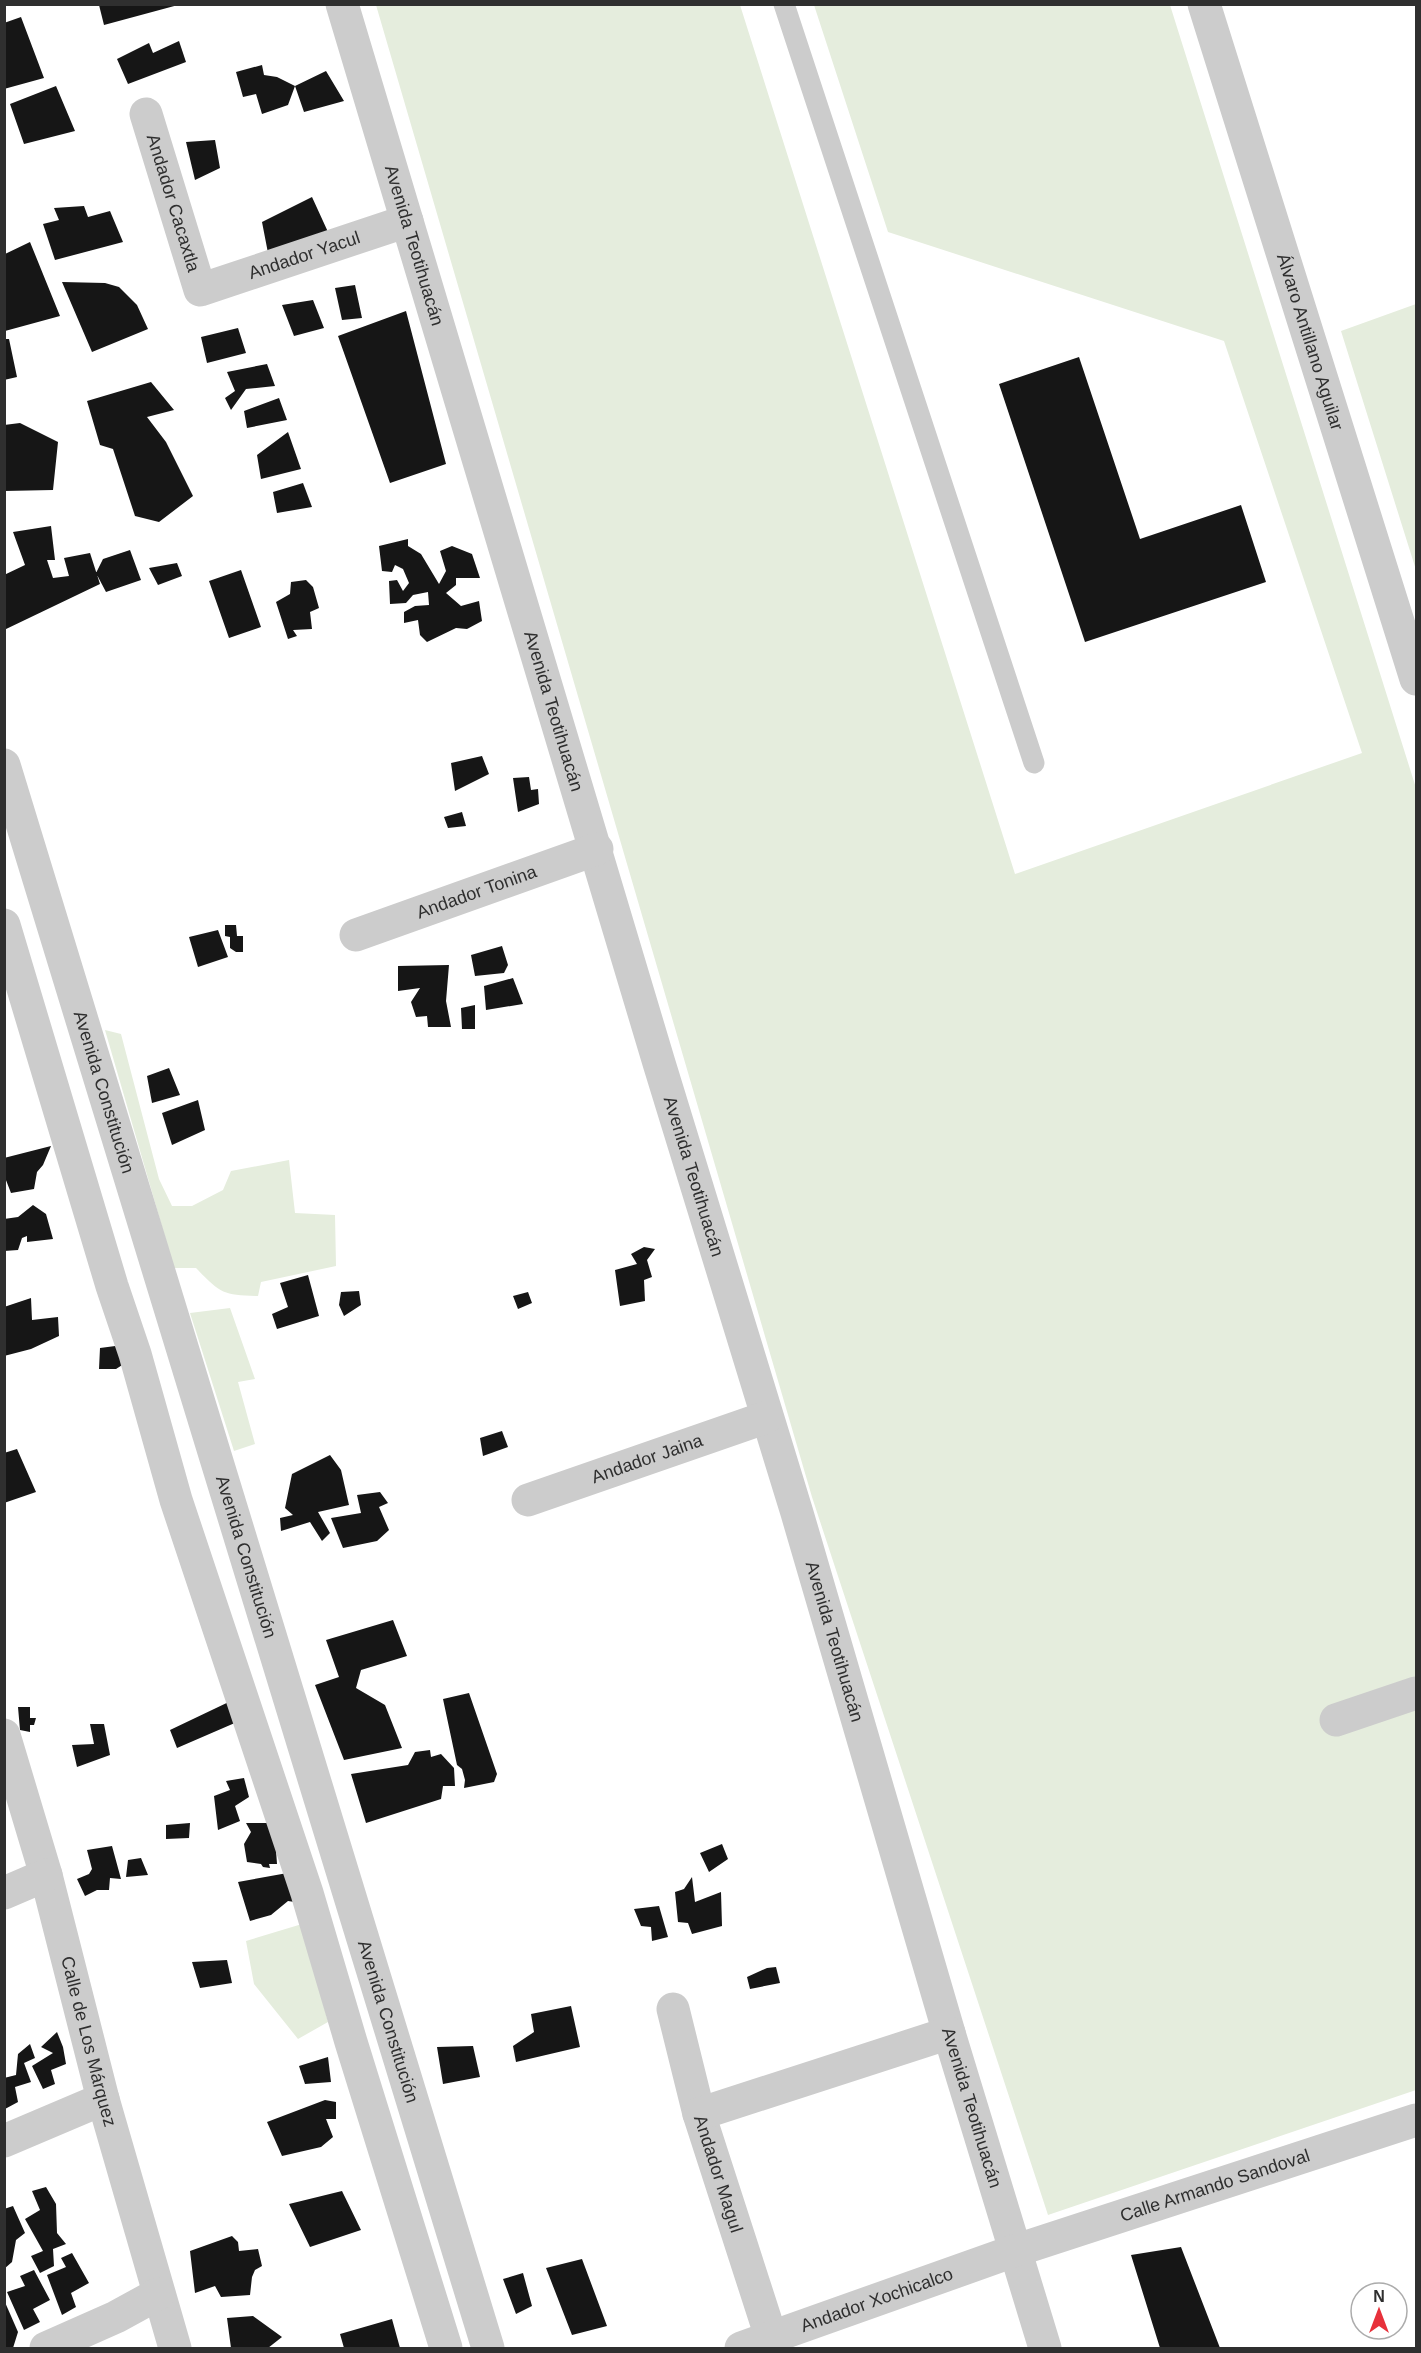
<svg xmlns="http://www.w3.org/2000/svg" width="1421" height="2353" font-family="Arial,sans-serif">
<rect width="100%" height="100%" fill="#fff"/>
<!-- green -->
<path fill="#e5eddd" d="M 376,5 L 740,5 L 1015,874 L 1362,753 L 1224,341 L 888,232 L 814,5 L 1170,5 L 1416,788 L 1416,2090 L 1048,2215 L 812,1497 Z
M 1416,304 L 1416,570 L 1341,331 Z
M 105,1030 L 121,1034 L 159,1179 L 172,1206 L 192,1206 L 223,1190 L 231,1171 L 289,1160 L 295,1213 L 335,1215 L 336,1266 L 261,1282 L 258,1296 C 223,1295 221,1294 196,1268 L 174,1268 Z
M 230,1308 L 255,1379 L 238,1382 L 255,1444 L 234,1451 L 190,1313 Z
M 302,1924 L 328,2022 L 298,2039 L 254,1984 L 246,1941 Z"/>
<!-- building -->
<path fill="#161616" d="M 99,5 L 178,5 L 104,25 Z
M 21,17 L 44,78 L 4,89 L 4,23 Z
M 179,41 L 186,62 L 128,84 L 117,59 L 149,43 L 153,53 Z
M 262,65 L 264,75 L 277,77 L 295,86 L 288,105 L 262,114 L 256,94 L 243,97 L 236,72 Z
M 326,71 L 344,101 L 304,112 L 295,86 Z
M 56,86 L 75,131 L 24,144 L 10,104 Z
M 215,140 L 220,168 L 195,180 L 186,142 Z
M 312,197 L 328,232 L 268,253 L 262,222 Z
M 84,206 L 88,217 L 110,211 L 123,242 L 55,260 L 43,224 L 59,220 L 54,208 Z
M 30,242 L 60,316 L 5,331 L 5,254 Z
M 62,282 L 105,283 L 119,287 L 137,305 L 148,329 L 92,352 Z
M 355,285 L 362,318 L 342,320 L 335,288 Z
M 313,300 L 324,328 L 294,336 L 282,305 Z
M 406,311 L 446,464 L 390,483 L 338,336 Z
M 238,328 L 246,353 L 207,363 L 201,337 Z
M 4,339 L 9,339 L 17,377 L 4,380 Z
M 1079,357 L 1140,539 L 1241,505 L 1266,582 L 1085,642 L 999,384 Z
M 267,364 L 275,386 L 246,389 L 231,410 L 225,398 L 235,391 L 227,372 Z
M 151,382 L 174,410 L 147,417 L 166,442 L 193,496 L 159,522 L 135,516 L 113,449 L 100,445 L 87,401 Z
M 279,398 L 287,420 L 247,428 L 244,411 Z
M 20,423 L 58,442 L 53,490 L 4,491 L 4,425 Z
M 288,432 L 301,469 L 261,479 L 257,455 Z
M 303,483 L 312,507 L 277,513 L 273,492 Z
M 51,526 L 55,560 L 47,560 L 53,578 L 69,576 L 64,558 L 90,553 L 100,584 L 4,630 L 4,575 L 25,565 L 13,532 Z
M 408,539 L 408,546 L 421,554 L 439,584 L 446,571 L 440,551 L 452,546 L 472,554 L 480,578 L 456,578 L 456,585 L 446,593 L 461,606 L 479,601 L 482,621 L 467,629 L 456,628 L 427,642 L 420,635 L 418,620 L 404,623 L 404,612 L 415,606 L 429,605 L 428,592 L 413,595 L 406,603 L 390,604 L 389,581 L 397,580 L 403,591 L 409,583 L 403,569 L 395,565 L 392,572 L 382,571 L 379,546 Z
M 130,550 L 141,580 L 106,592 L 96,573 L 103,559 Z
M 177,563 L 182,576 L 158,585 L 149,568 Z
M 241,570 L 261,627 L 229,638 L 209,581 Z
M 306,580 L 313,587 L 319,608 L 310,612 L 312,629 L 293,630 L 297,636 L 288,639 L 276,602 L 290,594 L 291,582 Z
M 482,756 L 489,774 L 455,791 L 451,763 Z
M 529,777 L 531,790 L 538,789 L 539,804 L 518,812 L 513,778 Z
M 462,812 L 466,826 L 448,828 L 444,817 Z
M 225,925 L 236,925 L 237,936 L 243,936 L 243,952 L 236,952 L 230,948 L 230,937 L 225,936 Z
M 218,930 L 228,957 L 198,967 L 189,937 Z
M 502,946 L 508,965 L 504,973 L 475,976 L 471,955 Z
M 449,965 L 446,1001 L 451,1027 L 428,1027 L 427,1016 L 416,1017 L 411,1002 L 420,988 L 398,991 L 398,966 Z
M 513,978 L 523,1004 L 486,1010 L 484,986 Z
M 475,1005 L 475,1029 L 462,1029 L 461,1008 Z
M 169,1068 L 180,1095 L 152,1103 L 147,1076 Z
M 198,1100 L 205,1130 L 172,1145 L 162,1113 Z
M 51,1146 L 43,1165 L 37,1172 L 34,1189 L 11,1193 L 4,1175 L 4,1158 Z
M 33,1205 L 46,1214 L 53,1239 L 27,1242 L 27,1236 L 22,1238 L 18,1250 L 4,1251 L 4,1219 L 18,1217 Z
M 644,1247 L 655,1249 L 647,1260 L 652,1277 L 644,1280 L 645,1301 L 620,1306 L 615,1270 L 637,1264 L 631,1254 Z
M 308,1275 L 319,1316 L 277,1329 L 272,1314 L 288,1307 L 280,1283 Z
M 359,1291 L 361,1305 L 344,1316 L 339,1305 L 341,1292 Z
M 528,1292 L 532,1303 L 518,1309 L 513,1296 Z
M 31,1298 L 32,1320 L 58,1317 L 59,1336 L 31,1349 L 4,1356 L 4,1307 Z
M 123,1345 L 130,1360 L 116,1369 L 99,1369 L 100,1348 Z
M 502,1431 L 508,1447 L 483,1456 L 480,1438 Z
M 17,1449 L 36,1492 L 4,1503 L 4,1453 Z
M 330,1455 L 341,1470 L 349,1505 L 318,1512 L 330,1533 L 322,1541 L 310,1522 L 281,1531 L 280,1518 L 293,1515 L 285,1508 L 292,1474 Z
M 380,1492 L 388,1503 L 379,1507 L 389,1530 L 377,1541 L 343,1548 L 331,1518 L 361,1513 L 357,1495 Z
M 393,1620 L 407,1656 L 361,1670 L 356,1688 L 385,1705 L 402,1748 L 344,1760 L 315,1685 L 339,1677 L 326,1640 Z
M 469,1693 L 497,1774 L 494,1782 L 464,1788 L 465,1780 L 462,1769 L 457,1765 L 443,1699 Z
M 235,1699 L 244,1719 L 177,1748 L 170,1730 Z
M 18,1707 L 30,1707 L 30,1718 L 36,1718 L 34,1725 L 30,1725 L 30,1732 L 20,1730 Z
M 90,1724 L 104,1724 L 110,1755 L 77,1767 L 72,1745 L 94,1744 Z
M 430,1750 L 431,1757 L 441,1754 L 454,1768 L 455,1786 L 443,1786 L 441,1799 L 366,1823 L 351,1774 L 408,1765 L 415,1752 Z
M 244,1778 L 249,1797 L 235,1806 L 240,1821 L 218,1830 L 214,1796 L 230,1790 L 226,1781 Z
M 190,1823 L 189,1838 L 166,1839 L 166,1825 Z
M 246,1823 L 274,1823 L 277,1864 L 269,1864 L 270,1868 L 263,1867 L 261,1864 L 247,1862 L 244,1844 L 251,1832 Z
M 722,1844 L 728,1859 L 709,1872 L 700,1853 Z
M 112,1846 L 121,1879 L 110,1878 L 109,1890 L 97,1890 L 85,1896 L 77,1879 L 89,1874 L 92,1869 L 87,1850 Z
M 141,1858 L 148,1875 L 126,1877 L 128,1860 Z
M 293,1872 L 301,1903 L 288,1901 L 271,1915 L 250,1921 L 238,1882 Z
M 692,1877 L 695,1902 L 721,1892 L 722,1926 L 692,1934 L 688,1923 L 678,1922 L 675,1892 L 684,1889 Z
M 659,1906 L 668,1937 L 652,1941 L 651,1927 L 641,1926 L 634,1909 Z
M 227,1960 L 232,1983 L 200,1988 L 192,1962 Z
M 776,1967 L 780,1983 L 750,1989 L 747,1977 L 767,1968 Z
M 571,2006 L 580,2047 L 516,2062 L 513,2046 L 534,2032 L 531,2014 Z
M 57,2032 L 63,2047 L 66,2064 L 51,2070 L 55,2084 L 43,2089 L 32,2066 L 53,2053 L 41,2047 Z
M 30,2044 L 35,2058 L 24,2063 L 31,2082 L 15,2087 L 18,2102 L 5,2109 L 4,2078 L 16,2075 L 18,2054 Z
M 473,2046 L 480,2077 L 443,2084 L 437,2047 Z
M 328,2057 L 331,2082 L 305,2084 L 299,2066 Z
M 325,2100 L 336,2102 L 336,2119 L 326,2119 L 333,2137 L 321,2147 L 282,2156 L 267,2122 Z
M 46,2187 L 56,2204 L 57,2233 L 66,2244 L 53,2249 L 54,2266 L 40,2273 L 31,2256 L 43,2251 L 25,2219 L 40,2210 L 32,2191 Z
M 342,2191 L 361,2230 L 310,2247 L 289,2204 Z
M 13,2206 L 25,2233 L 16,2240 L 12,2262 L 4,2269 L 4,2209 Z
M 232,2236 L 238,2242 L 239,2251 L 258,2249 L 262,2266 L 255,2270 L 252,2277 L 250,2295 L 221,2297 L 215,2286 L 195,2293 L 190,2251 Z
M 1181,2247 L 1220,2348 L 1160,2348 L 1131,2255 Z
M 72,2253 L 89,2283 L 71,2293 L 76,2307 L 62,2315 L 47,2275 L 66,2267 L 61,2258 Z
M 582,2259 L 607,2326 L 572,2335 L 546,2268 Z
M 34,2270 L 50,2300 L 33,2309 L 40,2322 L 24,2330 L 7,2292 L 25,2286 L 20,2276 Z
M 523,2273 L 532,2306 L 516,2314 L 503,2279 Z
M 4,2300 L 18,2332 L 13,2348 L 7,2348 L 4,2346 Z
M 253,2316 L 282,2337 L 268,2348 L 231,2348 L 227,2318 Z
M 392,2319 L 400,2348 L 344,2348 L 340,2334 Z"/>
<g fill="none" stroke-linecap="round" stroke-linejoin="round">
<!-- service -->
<path stroke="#ccc" stroke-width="21" d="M 784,4 L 1034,763"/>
<!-- minor -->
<g stroke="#ccc" stroke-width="33">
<path id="s1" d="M 342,4 L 659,1063 L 797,1513 L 949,2033 L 1045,2348"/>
<path id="s2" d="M 1204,4 L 1416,679"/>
<path id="s3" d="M 146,114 L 200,290 L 407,221"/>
<path id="s4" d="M 4,765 L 488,2348"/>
<path d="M 4,925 L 112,1286 L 135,1354 L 176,1500 L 307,1893 L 351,2042 L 446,2348"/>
<path id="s5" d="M 356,935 L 597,849"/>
<path id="s6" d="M 528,1500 L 767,1417"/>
<path d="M 1336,1720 L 1416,1693"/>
<path id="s7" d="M 4,1735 L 46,1875 L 103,2099 L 175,2348"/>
<path d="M 4,1893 L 46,1875"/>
<path id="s8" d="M 673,2009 L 699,2114 L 771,2337"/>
<path d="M 699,2114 L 949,2033"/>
<path d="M 4,2141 L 103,2099"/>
<path d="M 46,2348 L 116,2317 L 158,2294"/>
<path id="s9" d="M 741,2348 L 1014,2251 L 1416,2120"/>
</g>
</g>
<g text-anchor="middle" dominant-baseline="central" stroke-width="6" stroke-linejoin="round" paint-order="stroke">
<!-- street labels -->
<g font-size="18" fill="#2f2f2f" stroke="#fff">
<text stroke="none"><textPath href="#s3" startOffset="93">Andador Cacaxtla</textPath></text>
<text stroke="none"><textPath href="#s1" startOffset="252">Avenida Teotihuacán</textPath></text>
<text stroke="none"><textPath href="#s3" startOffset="294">Andador Yacul</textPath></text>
<text stroke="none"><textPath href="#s2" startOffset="354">Álvaro Antillano Aguilar</textPath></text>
<text stroke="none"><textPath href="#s1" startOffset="738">Avenida Teotihuacán</textPath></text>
<text stroke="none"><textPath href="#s5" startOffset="128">Andador Tonina</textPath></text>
<text stroke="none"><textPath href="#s4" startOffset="342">Avenida Constitución</textPath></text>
<text stroke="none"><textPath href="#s1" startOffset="1224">Avenida Teotihuacán</textPath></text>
<text stroke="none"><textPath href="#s6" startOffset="126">Andador Jaina</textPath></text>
<text stroke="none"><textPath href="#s4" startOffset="828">Avenida Constitución</textPath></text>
<text stroke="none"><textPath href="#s1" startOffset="1710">Avenida Teotihuacán</textPath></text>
<text stroke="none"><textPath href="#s4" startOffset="1314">Avenida Constitución</textPath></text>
<text stroke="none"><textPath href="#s7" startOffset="318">Calle de Los Márquez</textPath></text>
<text stroke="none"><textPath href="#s1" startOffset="2196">Avenida Teotihuacán</textPath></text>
<text stroke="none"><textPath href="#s8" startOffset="171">Andador Magul</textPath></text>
<text stroke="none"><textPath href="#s9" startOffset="501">Calle Armando Sandoval</textPath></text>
<text stroke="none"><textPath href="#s9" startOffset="144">Andador Xochicalco</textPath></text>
</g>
</g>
<!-- border -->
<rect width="1421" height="2353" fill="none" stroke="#2f2f2f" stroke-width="12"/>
<!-- north arrow -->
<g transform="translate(1379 2311)"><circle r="28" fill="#ffffff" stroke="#acacac" stroke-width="1.5"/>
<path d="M0-4.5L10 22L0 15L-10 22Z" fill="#e7313b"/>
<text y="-9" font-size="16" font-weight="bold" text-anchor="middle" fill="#2f2f2f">N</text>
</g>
</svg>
